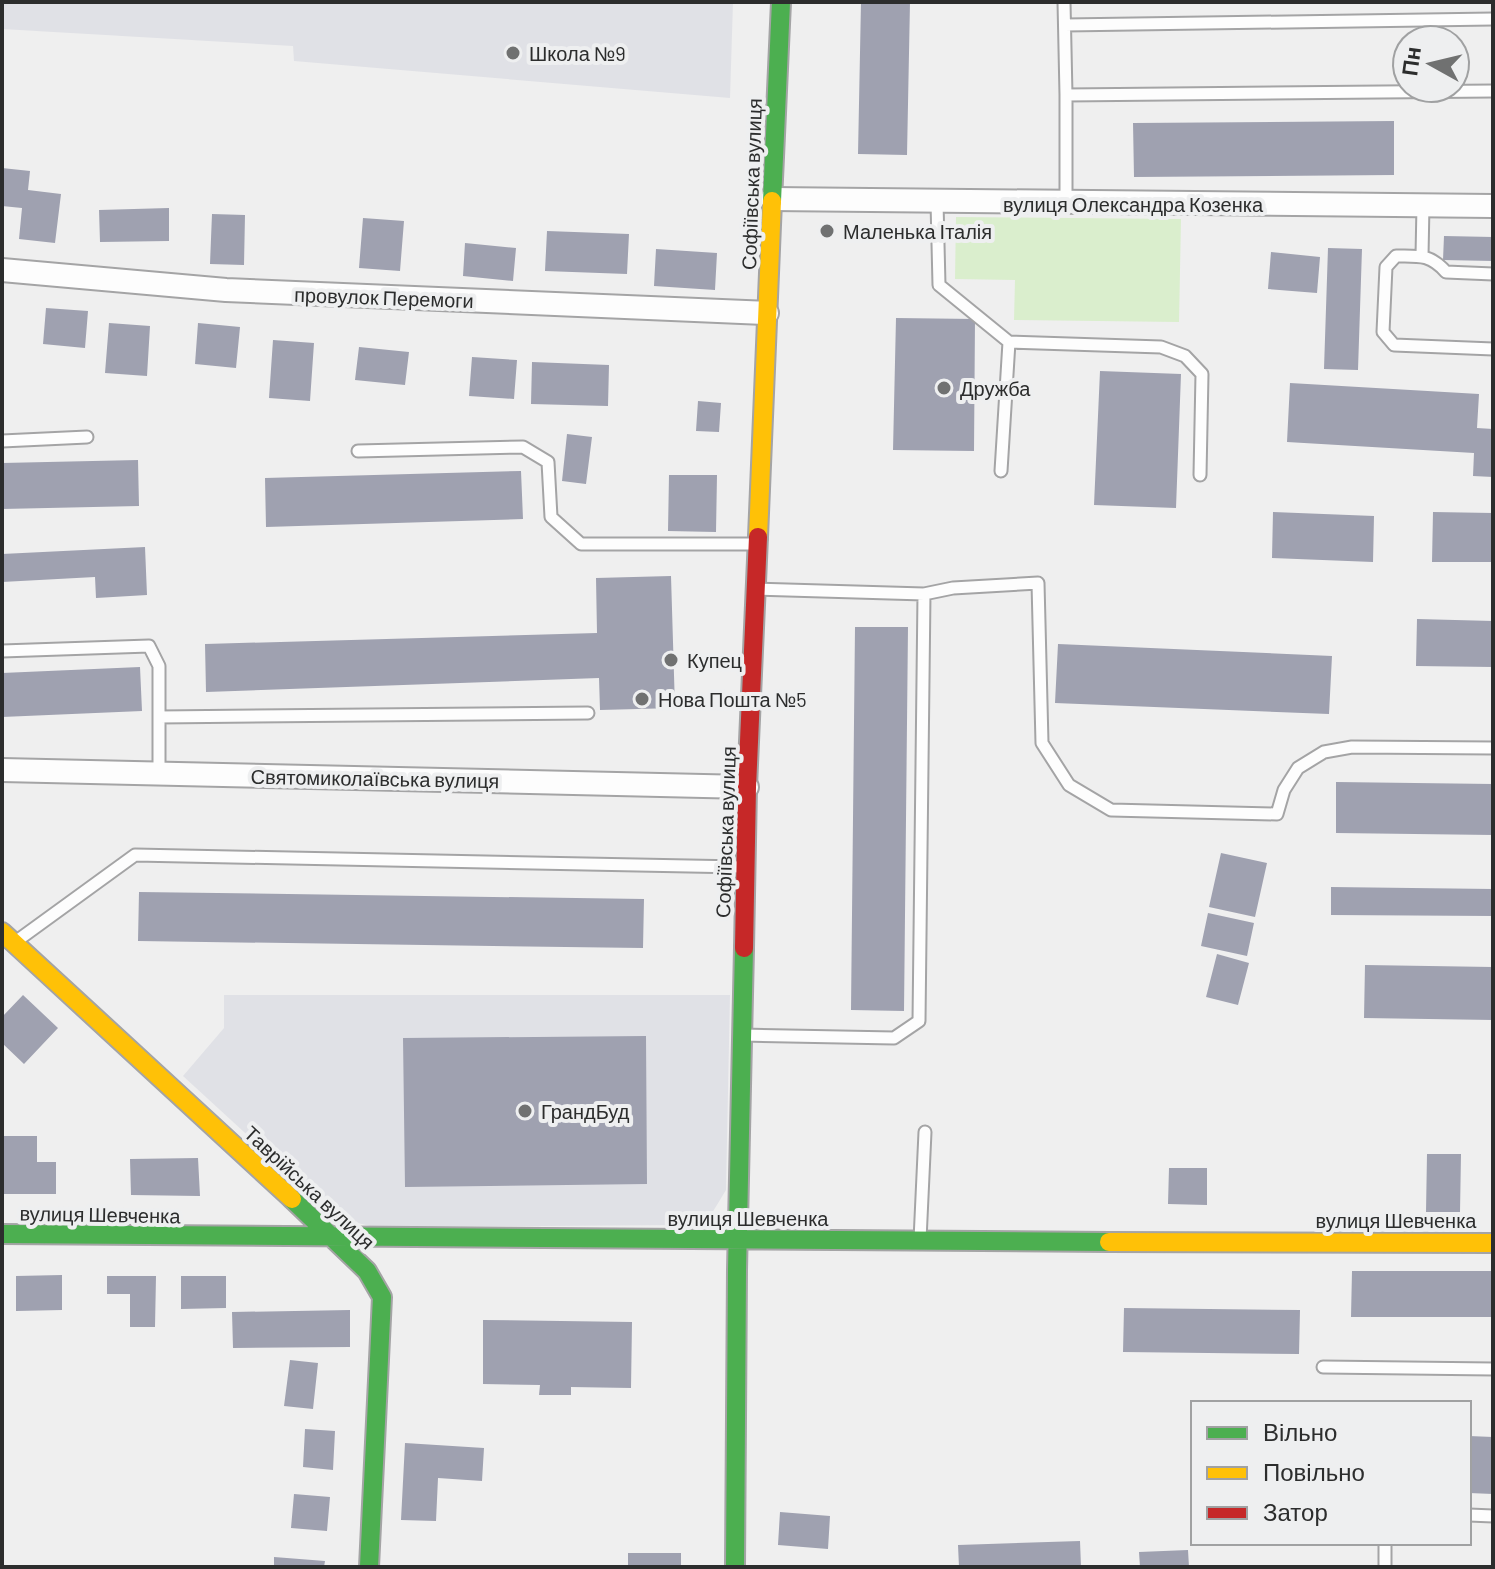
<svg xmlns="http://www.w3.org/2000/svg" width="1495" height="1569" font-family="Barlow,sans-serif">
<rect width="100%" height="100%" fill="#efefef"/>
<!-- built -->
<path fill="#e0e1e6" d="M 2,2 L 733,2 L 730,98 L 294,61 L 293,46 L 2,29 Z
M 224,995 L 730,995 L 726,1190 L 709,1218 L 682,1225 L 374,1227 L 338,1218 L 183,1076 L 224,1028 Z"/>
<!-- green -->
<path fill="#daeecd" d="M 956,217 L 1181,219 L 1179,322 L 1014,320 L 1015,280 L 955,279 Z"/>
<!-- building -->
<path fill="#9fa1b0" d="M 861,2 L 910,2 L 907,155 L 858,154 Z
M 1394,121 L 1394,175 L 1134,177 L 1133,123 Z
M 2,168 L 30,171 L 28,190 L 61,194 L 55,243 L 19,239 L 22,208 L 2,206 Z
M 169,208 L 169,241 L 100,242 L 99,210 Z
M 212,214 L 245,215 L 244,265 L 210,264 Z
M 363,218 L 404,221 L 400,271 L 359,268 Z
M 547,231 L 629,234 L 627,274 L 545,271 Z
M 1444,236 L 1493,237 L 1493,261 L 1443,260 Z
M 465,243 L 516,248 L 513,281 L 463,276 Z
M 1328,248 L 1362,249 L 1358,370 L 1324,369 Z
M 656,249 L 717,253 L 715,290 L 654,286 Z
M 1271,252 L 1320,257 L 1317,293 L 1268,289 Z
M 46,308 L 88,311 L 85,348 L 43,344 Z
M 896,318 L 975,319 L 974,451 L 893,450 Z
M 109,323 L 150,326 L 147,376 L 105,373 Z
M 198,323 L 240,327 L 236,368 L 195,364 Z
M 273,340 L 314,343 L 310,401 L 269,398 Z
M 359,347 L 409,352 L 405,385 L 355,380 Z
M 472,357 L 517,360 L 514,399 L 469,396 Z
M 532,362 L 609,365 L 608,406 L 531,404 Z
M 1100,371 L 1181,374 L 1176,508 L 1094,505 Z
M 1290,383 L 1479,394 L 1477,428 L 1493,429 L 1493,477 L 1473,476 L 1474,453 L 1287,442 Z
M 698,401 L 721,403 L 719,432 L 696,431 Z
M 567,434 L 592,437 L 586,484 L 562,481 Z
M 138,460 L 139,506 L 2,509 L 2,463 Z
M 521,471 L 523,519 L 266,527 L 265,478 Z
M 669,475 L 717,475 L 716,532 L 668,531 Z
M 1273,512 L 1374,516 L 1373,562 L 1272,558 Z
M 1433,512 L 1493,513 L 1493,562 L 1432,562 Z
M 145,547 L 147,595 L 96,598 L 95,577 L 2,582 L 2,554 Z
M 671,576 L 675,708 L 600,710 L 599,678 L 206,692 L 205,644 L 597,633 L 596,578 Z
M 1417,619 L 1493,621 L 1493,667 L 1416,666 Z
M 855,627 L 908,627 L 904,1011 L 851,1010 Z
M 1058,644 L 1332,656 L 1329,714 L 1055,703 Z
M 140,667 L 142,711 L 2,717 L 2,673 Z
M 1336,782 L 1493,784 L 1493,835 L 1336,833 Z
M 1221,853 L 1267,863 L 1255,917 L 1209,907 Z
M 1331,887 L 1493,889 L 1493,916 L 1331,915 Z
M 139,892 L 644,899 L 643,948 L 138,941 Z
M 1208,913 L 1254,923 L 1247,956 L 1201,946 Z
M 1217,954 L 1249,963 L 1238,1005 L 1206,997 Z
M 1365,965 L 1493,967 L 1493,1020 L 1364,1018 Z
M 23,995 L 58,1028 L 24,1064 L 2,1043 L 2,1017 Z
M 646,1036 L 647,1184 L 405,1187 L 403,1038 Z
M 2,1136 L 37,1136 L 37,1162 L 56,1162 L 56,1194 L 2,1194 Z
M 1427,1154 L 1461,1154 L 1460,1212 L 1426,1212 Z
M 198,1158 L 200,1196 L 131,1195 L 130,1159 Z
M 1169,1168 L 1207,1168 L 1207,1205 L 1168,1204 Z
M 1352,1271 L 1493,1271 L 1493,1317 L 1351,1317 Z
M 62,1275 L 62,1310 L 16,1311 L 16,1276 Z
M 107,1276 L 156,1276 L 155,1327 L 130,1327 L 130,1294 L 107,1294 Z
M 181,1276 L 226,1276 L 226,1308 L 181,1309 Z
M 1124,1308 L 1300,1310 L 1299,1354 L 1123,1352 Z
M 350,1310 L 350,1347 L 233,1348 L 232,1312 Z
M 483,1320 L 632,1322 L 631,1388 L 571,1387 L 571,1395 L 539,1395 L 540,1385 L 483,1384 Z
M 290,1360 L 318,1363 L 313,1409 L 284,1406 Z
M 305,1429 L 335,1431 L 333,1470 L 303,1467 Z
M 1469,1436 L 1493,1437 L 1493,1494 L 1469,1493 Z
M 405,1443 L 484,1448 L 482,1481 L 438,1478 L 436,1521 L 401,1520 Z
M 294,1494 L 330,1497 L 327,1531 L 291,1528 Z
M 780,1512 L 830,1516 L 828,1549 L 778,1545 Z
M 1080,1541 L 1081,1567 L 959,1567 L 958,1545 Z
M 1188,1550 L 1189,1567 L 1140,1567 L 1139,1552 Z
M 628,1553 L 681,1553 L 681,1567 L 628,1567 Z
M 274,1557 L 325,1561 L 324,1567 L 274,1567 Z"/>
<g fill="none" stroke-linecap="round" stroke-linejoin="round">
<!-- lane casing -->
<g stroke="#a4a4a5" stroke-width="15">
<path id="lane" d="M 1064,2 L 1066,95 L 1493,91
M 1065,25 L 1493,19
M 937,202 L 939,285 L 1009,342 L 1161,347 L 1185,356 L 1202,374 L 1200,475
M 1066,203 L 1066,95
M 1422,256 L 1423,205
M 1493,274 L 1446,272 C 1430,254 1419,256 1396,256 L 1386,267 L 1383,332 L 1394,345 L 1493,349
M 2,441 L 87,437
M 358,451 L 523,447 L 548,462 L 551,517 L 581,544 L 754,544
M 1001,471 L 1009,342
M 756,589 L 924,594 L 953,588 L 1038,583 L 1042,743 L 1069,785 L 1111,810 L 1277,814 L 1284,790 L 1298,768 L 1324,752 L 1352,747 L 1493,748
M 2,651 L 149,646 L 159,666 L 159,773
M 159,717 L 588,713
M 18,940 L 135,855 L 741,867
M 742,1035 L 894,1038 L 919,1021 L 924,594
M 920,1240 L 925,1132
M 1323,1367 L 1493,1369
M 1469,1515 L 1493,1516
M 1385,1567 L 1385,1543"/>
</g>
<!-- street casing -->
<g stroke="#a4a4a5" stroke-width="26">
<path id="street" d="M 772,199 L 1493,206
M 2,270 L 226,290 L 767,313
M 2,770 L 747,787"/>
</g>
<!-- fast casing -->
<g stroke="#a4a4a5" stroke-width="22">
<path id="fast" d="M 772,201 L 781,2
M 292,1199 L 367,1271 L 382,1297 L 369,1567
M 2,1234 L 1109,1242
M 735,1567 L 737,1270 L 744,948"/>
</g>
<!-- slow casing -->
<g stroke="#a4a4a5" stroke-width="22">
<path id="slow" d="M 758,537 L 772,201
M 2,932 L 292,1199
M 1109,1242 L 1493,1243"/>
</g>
<!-- jam casing -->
<g stroke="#a4a4a5" stroke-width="22">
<path id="jam" d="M 744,948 L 747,787 L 758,537"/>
</g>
<!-- lane -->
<use href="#lane" stroke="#fdfdfd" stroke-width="11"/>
<!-- street -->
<use href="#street" stroke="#fdfdfd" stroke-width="22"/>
<!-- fast -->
<use href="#fast" stroke="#4caf50" stroke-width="18"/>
<!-- slow -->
<use href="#slow" stroke="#ffc107" stroke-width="18"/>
<!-- jam -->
<use href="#jam" stroke="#c62828" stroke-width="18"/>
</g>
<!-- markers -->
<g fill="#707171" stroke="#eeeff0" stroke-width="3">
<circle cx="513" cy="53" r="8"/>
<circle cx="827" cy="231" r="8"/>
<circle cx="944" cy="388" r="8"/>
<circle cx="671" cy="660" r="8"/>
<circle cx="642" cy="699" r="8"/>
<circle cx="525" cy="1111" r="8"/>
</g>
<g text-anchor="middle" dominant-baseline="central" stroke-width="8" stroke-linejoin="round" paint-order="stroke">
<!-- poi labels -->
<g font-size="20" fill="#2c2d2d" stroke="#eeeff0" text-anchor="start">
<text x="529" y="53">Школа №9</text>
<text x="843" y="231">Маленька Італія</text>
<text x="960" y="388">Дружба</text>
<text x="687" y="660">Купец</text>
<text x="658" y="699">Нова Пошта №5</text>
<text x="541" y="1111">ГрандБуд</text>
</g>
<!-- street labels -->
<g font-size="20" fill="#2c2d2d" stroke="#eeeff0">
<text transform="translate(751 184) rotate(-88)">Софіївська вулиця</text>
<text x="1133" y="204">вулиця Олександра Козенка</text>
<text transform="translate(384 297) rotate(2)">провулок Перемоги</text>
<text transform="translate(375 778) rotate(1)">Святомиколаївська вулиця</text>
<text transform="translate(725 832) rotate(-88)">Софіївська вулиця</text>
<text transform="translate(310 1187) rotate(43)">Таврійська вулиця</text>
<text transform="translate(100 1214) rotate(1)">вулиця Шевченка</text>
<text x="748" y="1218">вулиця Шевченка</text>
<text x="1396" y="1220">вулиця Шевченка</text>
</g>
</g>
<!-- border -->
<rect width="1495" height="1569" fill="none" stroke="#2c2d2d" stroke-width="8"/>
<!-- legend -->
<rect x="1191" y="1401" width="280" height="144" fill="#eeeff0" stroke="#a0a1a2" stroke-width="2"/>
<rect x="1207" y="1427" width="40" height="12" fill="#4caf50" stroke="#a0a1a2" stroke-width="2"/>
<text x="1263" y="1441" font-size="24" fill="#2c2d2d">Вільно</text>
<rect x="1207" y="1467" width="40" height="12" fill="#ffc107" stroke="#a0a1a2" stroke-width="2"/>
<text x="1263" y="1481" font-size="24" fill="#2c2d2d">Повільно</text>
<rect x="1207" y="1507" width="40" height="12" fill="#c62828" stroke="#a0a1a2" stroke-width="2"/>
<text x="1263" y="1521" font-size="24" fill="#2c2d2d">Затор</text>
<!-- north arrow -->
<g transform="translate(1431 64) rotate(278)"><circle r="38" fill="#eeeff0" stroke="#a0a1a2" stroke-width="2"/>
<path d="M0-6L14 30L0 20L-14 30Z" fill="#707171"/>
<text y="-12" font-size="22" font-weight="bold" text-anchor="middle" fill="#2c2d2d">Пн</text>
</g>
</svg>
